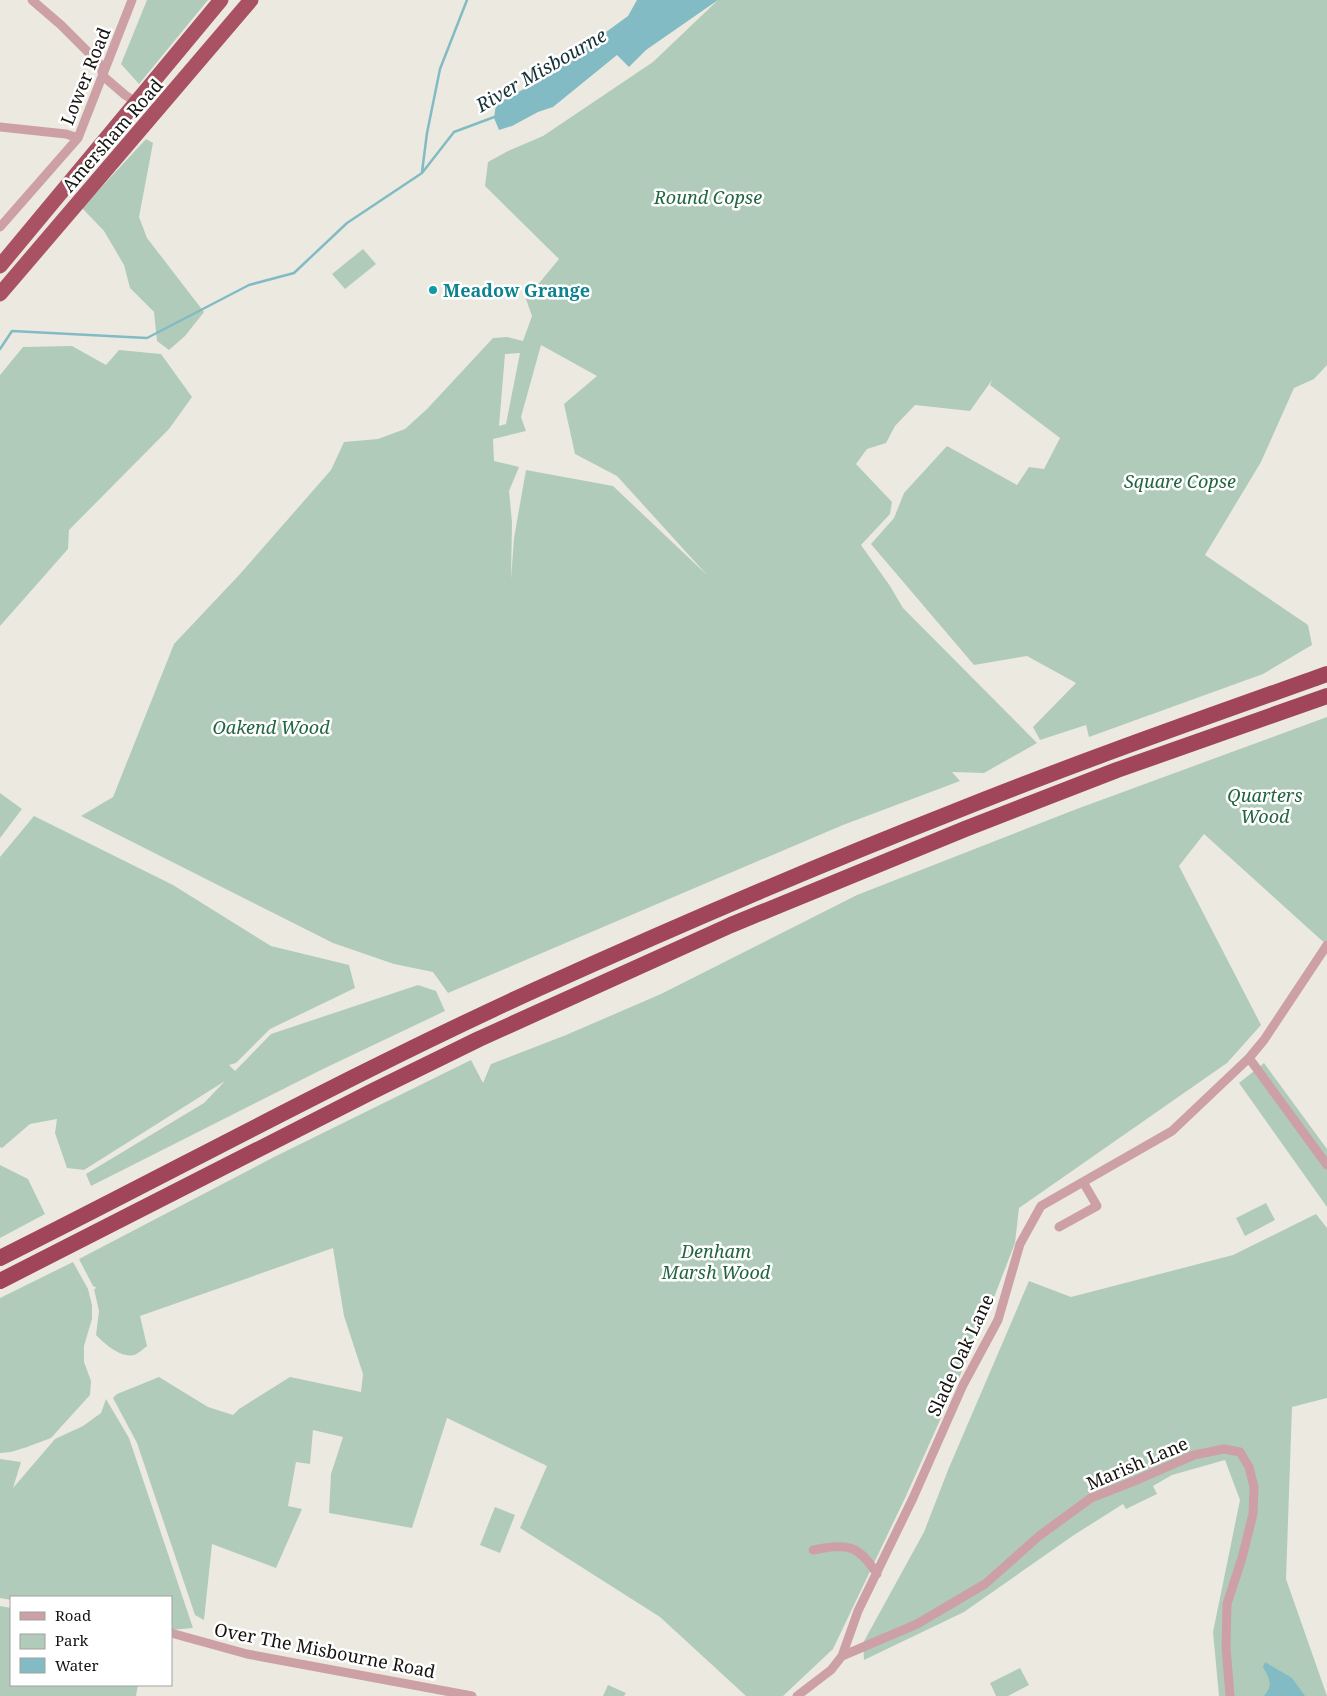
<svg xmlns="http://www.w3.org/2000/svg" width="1327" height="1696" font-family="'Noto Serif',serif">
<rect width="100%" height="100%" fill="#eceae0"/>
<!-- green -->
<path fill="#b1cbba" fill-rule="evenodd" d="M 147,0 L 208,0 L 139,84 L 121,64 Z
M 718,0 L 1327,0 L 1327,365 L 1314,379 L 1294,388 L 1261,462 L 1205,555 L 1308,625 L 1312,645 L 1263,674 L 1089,737 L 1086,725 L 1040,740 L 1033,727 L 1076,683 L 1027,656 L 974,665 L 871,544 L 894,518 L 904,493 L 947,446 L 1017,485 L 1029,467 L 1044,469 L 1060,438 L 990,385 L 992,380 L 970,411 L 915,405 L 895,426 L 886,443 L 867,449 L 856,464 L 892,502 L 890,514 L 861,545 L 890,586 L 903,608 L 1037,743 L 984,773 L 952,772 L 960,781 L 843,825 L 448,993 L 433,972 L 394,964 L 333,943 L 81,816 L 113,797 L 174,644 L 240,574 L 331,470 L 344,442 L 378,439 L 405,429 L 427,409 L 493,338 L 507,337 L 523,341 L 532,316 L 526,299 L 559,259 L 485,186 L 488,162 L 508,151 L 543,136 L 653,62 ZM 541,345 L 597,376 L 564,404 L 575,454 L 617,476 L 707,575 L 613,486 L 526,470 L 514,538 L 511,579 L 512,522 L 509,491 L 519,467 L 494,461 L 493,439 L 526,431 L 521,417 ZM 520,353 L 506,424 L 499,426 L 505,354 Z
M 146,139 L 153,143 L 139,217 L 147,238 L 204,312 L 185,336 L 169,350 L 157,341 L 154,312 L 130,288 L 124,265 L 104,231 L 82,208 Z
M 363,249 L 376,264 L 345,289 L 332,274 Z
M 72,346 L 106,365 L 119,350 L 161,354 L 192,397 L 169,429 L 69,530 L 68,549 L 0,626 L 0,375 L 23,347 Z
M 1327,717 L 1327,940 L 1325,943 L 1319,938 L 1204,834 L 1179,866 L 1261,1025 L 1227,1063 L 1019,1208 L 1015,1243 L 988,1313 L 906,1496 L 833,1649 L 783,1696 L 746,1696 L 660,1617 L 520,1528 L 547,1466 L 447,1418 L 412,1528 L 329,1513 L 331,1474 L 343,1437 L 313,1430 L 310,1464 L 296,1462 L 288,1506 L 302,1509 L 276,1568 L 212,1544 L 204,1620 L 195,1615 L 137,1443 L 113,1398 L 117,1394 L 159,1377 L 208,1407 L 233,1415 L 239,1409 L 290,1377 L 361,1392 L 363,1374 L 344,1316 L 333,1248 L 140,1316 L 147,1346 C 143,1349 138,1354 134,1355 C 120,1358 105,1344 96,1335 L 99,1311 L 94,1289 L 97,1288 L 93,1286 L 79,1259 L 274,1157 L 471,1060 L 483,1083 L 491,1064 L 566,1035 L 661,994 L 857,895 L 1074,810 Z
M 0,793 L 22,809 L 0,838 Z
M 34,816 L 173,885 L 271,946 L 349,965 L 355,988 L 270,1029 L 236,1063 L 229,1065 L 235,1071 L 271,1034 L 418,985 L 436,991 L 445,1011 L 323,1069 L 91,1186 L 86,1174 L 204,1103 L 225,1081 L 84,1170 L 67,1168 L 55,1133 L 57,1119 L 30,1124 L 2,1148 L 0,1147 L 0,857 Z
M 1264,1063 L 1327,1149 L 1327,1207 L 1239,1083 Z
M 0,1165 L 28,1179 L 45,1214 L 0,1238 Z
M 1266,1203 L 1275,1220 L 1245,1236 L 1236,1218 Z
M 1316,1214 L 1327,1228 L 1327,1398 L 1292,1407 L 1286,1579 L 1327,1696 L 1219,1696 L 1213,1632 L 1240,1500 L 1225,1460 L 1172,1475 L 1153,1486 L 1157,1494 L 1126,1509 L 1123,1504 L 1074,1535 L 964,1612 L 864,1660 L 863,1643 L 924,1532 L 948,1470 L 1029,1281 L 1071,1297 L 1233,1255 Z
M 73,1262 L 88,1289 L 92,1305 L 92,1319 L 84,1346 L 84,1362 L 91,1381 L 90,1395 L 51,1438 L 27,1447 L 11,1452 L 0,1453 L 0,1298 Z
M 106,1399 L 129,1438 L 193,1628 L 171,1630 L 171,1597 L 11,1597 L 11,1600 L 0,1598 L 0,1459 L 21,1462 L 13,1488 L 55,1439 L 83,1426 L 101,1413 Z
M 495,1507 L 515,1515 L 500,1553 L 480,1545 Z
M 0,1606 L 11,1608 L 11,1685 L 138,1685 L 136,1696 L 0,1696 Z
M 1020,1668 L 1029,1685 L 1008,1696 L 996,1696 L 990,1683 Z
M 608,1685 L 626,1693 L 624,1696 L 603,1696 Z"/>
<!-- water -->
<path fill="#82bbc4" d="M 637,0 L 718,0 L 646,50 L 629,67 L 617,55 L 553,107 L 538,112 L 512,126 L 499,130 L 494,118 L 496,104 L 539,81 L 628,16 Z
M 1265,1662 L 1292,1678 L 1305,1696 L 1264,1696 C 1274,1685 1269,1678 1263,1667 Z"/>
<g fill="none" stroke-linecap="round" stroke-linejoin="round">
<!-- stream -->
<path stroke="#82bbc4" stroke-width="2.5" d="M 422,172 L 427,133 L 440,69 L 467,0
M 0,349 L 12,331 L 147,338 L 249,285 L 294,273 L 347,223 L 422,173 L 454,132 L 497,116"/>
<!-- minor -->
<path stroke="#cda0a6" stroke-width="9" d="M 32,0 L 61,25 L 100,64 L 103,76 L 125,95 L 136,102
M 0,127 L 66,134 L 78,138
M 0,227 L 78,138 L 132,0
M 1249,1058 L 1327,1165
M 1059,1227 L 1097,1206 L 1083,1182
M 813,1550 C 847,1544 857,1543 877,1574
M 171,1633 L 247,1654 L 472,1696
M 842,1656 L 917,1624 L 985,1584 L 1039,1536 L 1091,1498 L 1132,1482 L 1194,1455 L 1224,1449 L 1240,1452 L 1249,1467 L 1254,1487 L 1253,1514 L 1242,1558 L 1227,1604 L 1226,1647 L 1230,1696
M 797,1696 L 831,1670 L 842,1656 L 858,1611 L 913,1498 L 963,1385 L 998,1320 L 1020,1244 L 1041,1206 L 1172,1131 L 1249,1058 L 1264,1040 L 1327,945"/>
<!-- trunk -->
<path stroke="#a85264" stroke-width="15" d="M 0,266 L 221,0
M 0,294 L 251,0"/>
<!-- motorway -->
<path stroke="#a1465a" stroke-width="16" d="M 0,1258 C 178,1169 353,1073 535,990 C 672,928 811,868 951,813 C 1075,763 1201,719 1327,674
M 0,1281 L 373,1091 L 479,1039 L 731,925 L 965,829 L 1117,770 L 1327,696"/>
</g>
<!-- markers -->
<circle fill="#0f9aa8" stroke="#fff" stroke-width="2" cx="433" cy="290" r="5"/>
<g text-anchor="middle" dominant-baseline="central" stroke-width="5" stroke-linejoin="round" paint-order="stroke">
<!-- street labels -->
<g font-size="18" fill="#141310" stroke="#fff">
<text transform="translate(85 76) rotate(-68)">Lower Road</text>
<text transform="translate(112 135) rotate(-49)">Amersham Road</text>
<text transform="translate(960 1355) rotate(-65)">Slade Oak Lane</text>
<text transform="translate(1137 1463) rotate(-23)">Marish Lane</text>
<text transform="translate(325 1650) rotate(11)">Over The Misbourne Road</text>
</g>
<!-- park labels -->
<g font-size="18" font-style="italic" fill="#226541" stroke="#fff">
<text x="708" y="197">Round Copse</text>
<text x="1180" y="481">Square Copse</text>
<text x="271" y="727">Oakend Wood</text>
<text x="1265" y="795">Quarters<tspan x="1265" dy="21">Wood</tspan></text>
<text x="716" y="1251">Denham<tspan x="716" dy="21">Marsh Wood</tspan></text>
</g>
<!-- culture labels -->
<g font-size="18" font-weight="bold" fill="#0d838f" stroke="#fff" text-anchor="start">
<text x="443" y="290">Meadow Grange</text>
</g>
<!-- water labels -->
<g font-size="19" font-style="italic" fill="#153237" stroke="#fff">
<text transform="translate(541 70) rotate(-30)">River Misbourne</text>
</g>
</g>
<!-- legend -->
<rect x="10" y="1596" width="162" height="90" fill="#ffffff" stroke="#a1a19f"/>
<rect x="20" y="1612" width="25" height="8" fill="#cda0a6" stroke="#a1a19f"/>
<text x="55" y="1621" font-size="15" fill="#141310">Road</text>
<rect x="20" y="1634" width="25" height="15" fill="#b1cbba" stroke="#a1a19f"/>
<text x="55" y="1646" font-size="15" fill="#141310">Park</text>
<rect x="20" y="1658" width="25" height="15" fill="#82bbc4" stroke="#a1a19f"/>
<text x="55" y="1671" font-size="15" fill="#141310">Water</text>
</svg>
